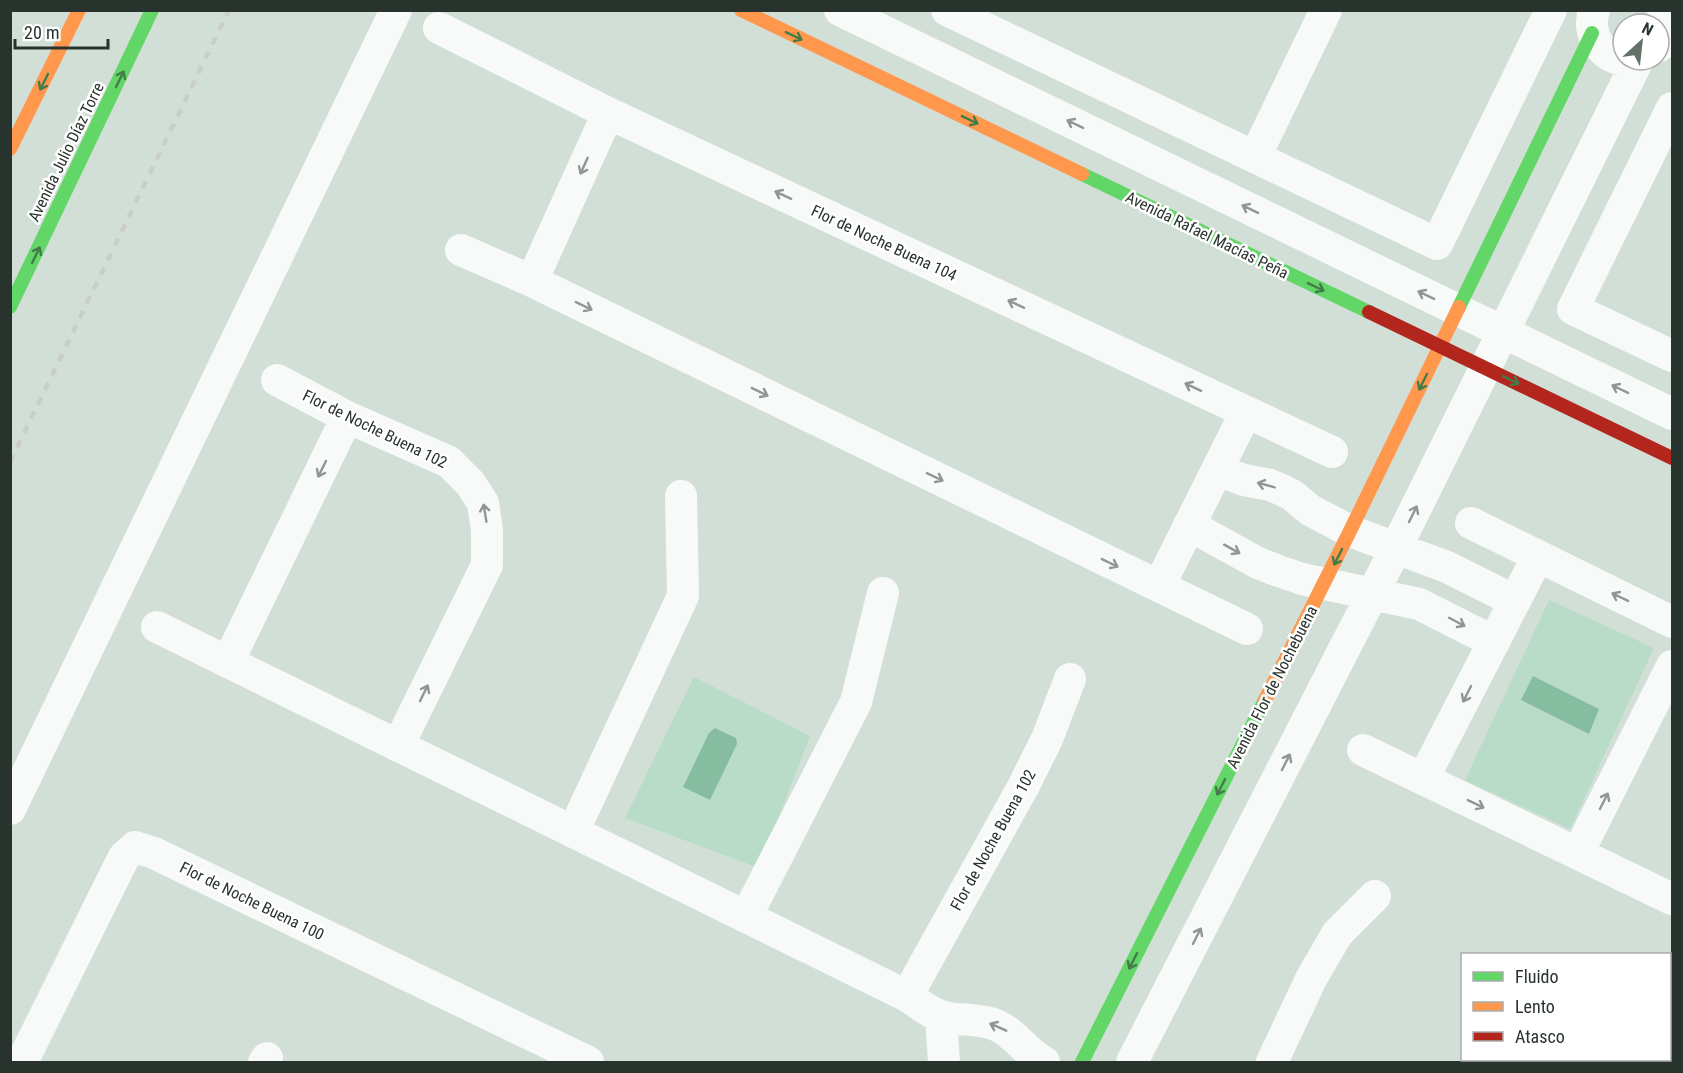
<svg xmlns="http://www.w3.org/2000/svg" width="1683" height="1073" font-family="'Roboto Condensed',sans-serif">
<rect width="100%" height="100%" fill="#d2dfd7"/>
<!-- green -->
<path fill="#b9dcc8" d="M 1549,600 L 1654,648 L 1570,829 L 1465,780 Z
M 694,677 L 810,736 L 759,868 L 625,818 Z"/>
<!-- water -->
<path fill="#86bda0" d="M 1533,676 L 1599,709 L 1589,734 L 1521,700 Z
M 715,728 L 736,738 L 737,744 L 710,800 L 683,787 L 709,733 Z"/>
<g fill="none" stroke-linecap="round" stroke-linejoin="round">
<!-- street -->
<path stroke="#f8faf9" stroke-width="32" d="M 840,10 L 1672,414
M 947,10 L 1437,244 L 1551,10
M 1594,10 C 1585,40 1608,65 1638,60
M 439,28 L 608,113 L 1332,452
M 1659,46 C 1665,34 1667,24 1663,10
M 1672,108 L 1573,309 L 1672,356
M 1255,157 L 1326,10
M 461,250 L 532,281 L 1247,629
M 532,281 L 608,113
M 277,380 L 347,417 L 449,462 L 470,483 L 483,503 L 487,530 L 487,565 L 398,746
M 1217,470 L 1244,480 L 1270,485 L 1282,490 L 1292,495 L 1310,510 L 1350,531 L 1447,567 L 1515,601
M 1471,523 L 1672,622
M 1189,525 L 1258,563 L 1276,570 L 1302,579 L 1419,604 L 1494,642
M 1159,586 L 1246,412
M 157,627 L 907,996 C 918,1003 931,1014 944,1017 C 961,1021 979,1018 996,1025 C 1016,1034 1026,1053 1044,1062
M 228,662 L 347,417
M 1363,750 L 1672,899
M 1423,779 L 1538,556
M 10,809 L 396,10
M 573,832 L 683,596 L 681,496
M 1578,853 L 1672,666
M 746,917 L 856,702 L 883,593
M 907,996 L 1023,787 L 1047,739 L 1070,679
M 941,1017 L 944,1062
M 22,1062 L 124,857 L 135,847 L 154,853 L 588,1062
M 264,1062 L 267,1058
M 1132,1062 L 1396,548 L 1638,60
M 1272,1062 L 1311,979 L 1337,934 L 1375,896
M 1492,1062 L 1494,1060"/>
<!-- fast -->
<path stroke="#63d668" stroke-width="14" d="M 1082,174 L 1369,312
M 10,307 L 152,10
M 1459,307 L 1592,33
M 1082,1062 L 1265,700"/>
<!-- slow -->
<path stroke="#ff974d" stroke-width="14" d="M 741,10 L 1082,174
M 10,149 L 79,10
M 1265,700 L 1350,531 L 1459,307"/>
<!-- jam -->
<path stroke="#b3261e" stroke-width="14" d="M 1369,312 L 1672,458"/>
<!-- rail -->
<path stroke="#cacecb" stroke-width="4.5" stroke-dasharray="8 8" stroke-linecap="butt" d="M 10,462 L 229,10"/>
</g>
<!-- one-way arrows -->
<defs><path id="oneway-shaft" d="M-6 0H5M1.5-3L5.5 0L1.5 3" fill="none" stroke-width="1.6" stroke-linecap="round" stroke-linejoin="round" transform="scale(1.5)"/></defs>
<g stroke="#437c48">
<use href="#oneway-shaft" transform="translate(794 36) rotate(26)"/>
<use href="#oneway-shaft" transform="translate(120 79) rotate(-64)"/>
<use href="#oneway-shaft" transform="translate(44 82) rotate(116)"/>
<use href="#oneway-shaft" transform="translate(970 120) rotate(26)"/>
<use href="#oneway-shaft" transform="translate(36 255) rotate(-64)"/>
<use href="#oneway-shaft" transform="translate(1316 287) rotate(26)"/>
<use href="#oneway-shaft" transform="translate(1511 380) rotate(26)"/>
<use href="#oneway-shaft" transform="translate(1423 382) rotate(116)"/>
<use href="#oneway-shaft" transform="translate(1338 557) rotate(117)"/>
<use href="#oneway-shaft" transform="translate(1221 787) rotate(117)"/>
<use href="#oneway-shaft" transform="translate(1133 961) rotate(117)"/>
</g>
<g stroke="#909693">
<use href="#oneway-shaft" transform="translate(1075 124) rotate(-154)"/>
<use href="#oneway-shaft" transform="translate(584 166) rotate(114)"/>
<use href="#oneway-shaft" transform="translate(783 195) rotate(-155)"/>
<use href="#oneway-shaft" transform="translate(1250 209) rotate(-154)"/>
<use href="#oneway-shaft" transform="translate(1426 295) rotate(-154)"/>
<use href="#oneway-shaft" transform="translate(1016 304) rotate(-155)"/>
<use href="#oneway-shaft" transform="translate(584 306) rotate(26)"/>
<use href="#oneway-shaft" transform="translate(1193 387) rotate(-155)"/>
<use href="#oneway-shaft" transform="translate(1620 389) rotate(-154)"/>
<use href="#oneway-shaft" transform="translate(760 392) rotate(26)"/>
<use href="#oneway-shaft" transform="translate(322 469) rotate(116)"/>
<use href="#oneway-shaft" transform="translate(935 477) rotate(26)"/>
<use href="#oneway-shaft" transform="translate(1266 485) rotate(-165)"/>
<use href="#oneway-shaft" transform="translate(485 513) rotate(-99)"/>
<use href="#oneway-shaft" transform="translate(1413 514) rotate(-64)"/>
<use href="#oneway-shaft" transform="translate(1232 549) rotate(29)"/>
<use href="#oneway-shaft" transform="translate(1110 563) rotate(26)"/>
<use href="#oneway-shaft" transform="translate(1620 597) rotate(-154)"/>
<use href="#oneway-shaft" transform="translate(1457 622) rotate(28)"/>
<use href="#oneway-shaft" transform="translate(424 693) rotate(-64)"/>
<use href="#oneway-shaft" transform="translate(1467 694) rotate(117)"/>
<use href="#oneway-shaft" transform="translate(1286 762) rotate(-63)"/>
<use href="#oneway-shaft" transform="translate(1604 801) rotate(-63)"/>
<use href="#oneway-shaft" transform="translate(1476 804) rotate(26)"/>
<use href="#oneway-shaft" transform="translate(1197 936) rotate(-63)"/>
<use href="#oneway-shaft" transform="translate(998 1027) rotate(-156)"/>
</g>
<g text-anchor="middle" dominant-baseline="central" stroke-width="5" stroke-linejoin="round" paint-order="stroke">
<!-- street labels -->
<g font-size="16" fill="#29332d" stroke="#fff">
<text transform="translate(66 152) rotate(-64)">Avenida Julio Díaz Torre</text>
<text transform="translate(1207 235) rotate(26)">Avenida Rafael Macías Peña</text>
<text transform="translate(884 243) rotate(25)">Flor de Noche Buena 104</text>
<text transform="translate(375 429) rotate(26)">Flor de Noche Buena 102</text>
<text transform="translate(1272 687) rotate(-63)">Avenida Flor de Nochebuena</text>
<text transform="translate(993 840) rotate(-61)">Flor de Noche Buena 102</text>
<text transform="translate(252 901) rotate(26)">Flor de Noche Buena 100</text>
</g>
</g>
<!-- border -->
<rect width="1683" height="1073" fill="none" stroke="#29332d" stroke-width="24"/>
<!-- legend -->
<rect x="1461" y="953" width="210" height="108" fill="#ffffff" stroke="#a9adab" stroke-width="1.5"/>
<rect x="1473" y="972" width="30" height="9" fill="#63d668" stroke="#a9adab" stroke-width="1.5"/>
<text x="1515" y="983" font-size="18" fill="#29332d">Fluido</text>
<rect x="1473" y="1002" width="30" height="9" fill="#ff974d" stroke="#a9adab" stroke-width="1.5"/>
<text x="1515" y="1013" font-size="18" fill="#29332d">Lento</text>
<rect x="1473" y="1032" width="30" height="9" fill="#b3261e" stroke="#a9adab" stroke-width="1.5"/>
<text x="1515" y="1043" font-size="18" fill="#29332d">Atasco</text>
<!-- north arrow -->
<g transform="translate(1641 42) rotate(27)"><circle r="28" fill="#ffffff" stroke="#a9adab" stroke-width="1.5"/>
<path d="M0-4.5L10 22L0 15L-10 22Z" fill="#646f68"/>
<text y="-9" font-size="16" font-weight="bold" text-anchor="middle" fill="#29332d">N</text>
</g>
<!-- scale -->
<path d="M15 39v9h93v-9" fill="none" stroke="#29332d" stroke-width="3"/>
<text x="24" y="39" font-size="18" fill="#29332d" stroke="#ffffff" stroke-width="4.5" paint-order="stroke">20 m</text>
</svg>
